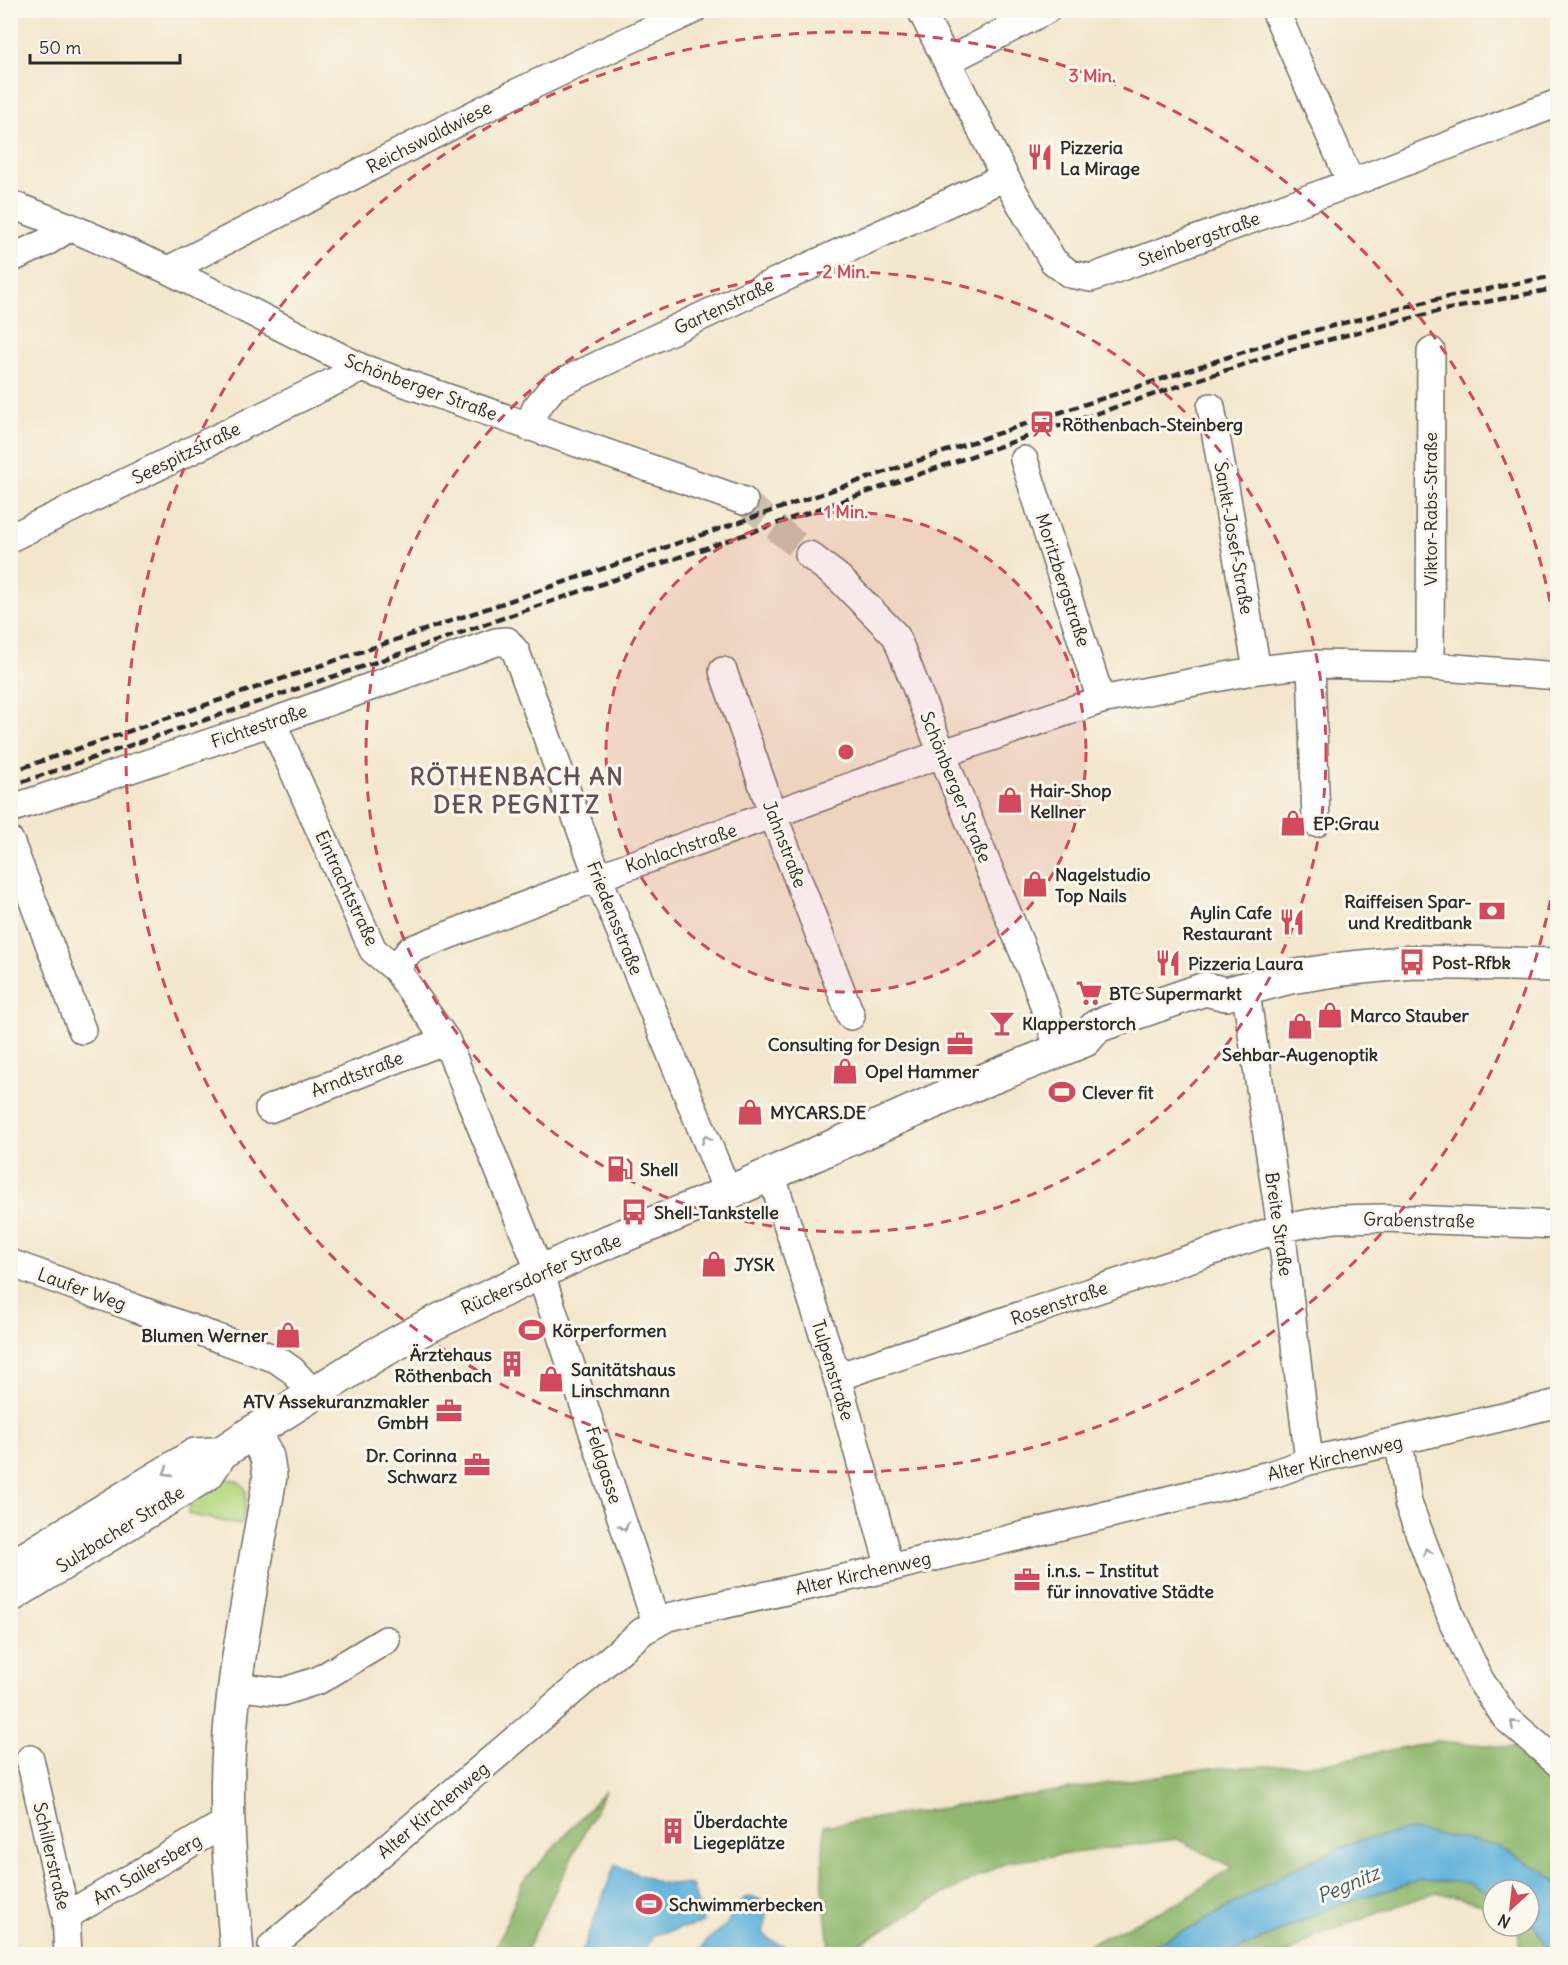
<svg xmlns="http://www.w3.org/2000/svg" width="1568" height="1965" font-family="Delius,sans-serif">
<rect width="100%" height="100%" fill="#fbf7ec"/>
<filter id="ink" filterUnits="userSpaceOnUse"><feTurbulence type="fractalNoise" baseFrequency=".0167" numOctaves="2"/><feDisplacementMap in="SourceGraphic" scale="12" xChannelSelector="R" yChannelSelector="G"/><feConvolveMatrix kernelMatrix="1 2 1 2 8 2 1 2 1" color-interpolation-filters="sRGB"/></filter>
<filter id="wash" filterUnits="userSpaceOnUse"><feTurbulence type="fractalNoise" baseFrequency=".008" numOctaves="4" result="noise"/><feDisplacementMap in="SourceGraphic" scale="24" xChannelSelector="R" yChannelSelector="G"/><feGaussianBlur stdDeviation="1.35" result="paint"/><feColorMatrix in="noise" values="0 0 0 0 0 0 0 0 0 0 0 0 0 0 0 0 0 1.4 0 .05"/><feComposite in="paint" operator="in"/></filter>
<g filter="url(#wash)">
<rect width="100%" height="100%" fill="#f3e6cc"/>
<!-- green -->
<path fill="#b6d880" stroke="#708256" stroke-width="1.5" d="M 221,1479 C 256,1478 246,1502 241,1525 L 188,1514 L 191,1500 Z"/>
<!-- forest -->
<path fill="#90b86e" stroke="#5e724c" stroke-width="1.5" d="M 1436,1741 L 1534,1749 L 1557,1771 L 1557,1884 L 1545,1872 L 1354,1842 L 1291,1870 L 1194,1927 L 1132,1954 L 1068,1954 L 1182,1901 L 1232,1867 L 1177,1839 L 1008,1862 L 940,1896 L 842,1954 L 830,1954 L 822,1887 L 824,1826 L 1210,1768 L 1320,1764 Z
M 605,1791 L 524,1954 L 494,1954 L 522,1883 Z
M 1421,1880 L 1470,1883 L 1493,1897 L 1493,1912 L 1482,1904 L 1436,1892 L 1318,1935 L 1286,1954 L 1229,1954 L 1335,1906 Z
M 1529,1920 L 1533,1923 L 1552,1954 L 1520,1954 L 1520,1933 L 1511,1926 L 1529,1926 Z
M 296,1945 L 330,1954 L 282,1954 Z"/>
<!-- water -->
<path fill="#5eb1da" stroke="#446e82" stroke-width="1.5" d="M 1410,1830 L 1494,1845 L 1545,1872 L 1557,1884 L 1557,1954 L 1552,1954 L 1533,1923 L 1529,1920 L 1529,1890 L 1493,1890 L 1493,1897 L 1470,1883 L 1421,1880 L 1335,1906 L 1229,1954 L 1132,1954 L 1194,1927 L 1291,1870 L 1354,1842 Z
M 615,1865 L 660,1883 L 692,1885 L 703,1923 L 653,1935 L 644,1954 L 581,1954 Z
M 753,1897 L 760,1900 L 767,1907 L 767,1917 L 763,1932 C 772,1948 786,1939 794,1954 L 700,1954 L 706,1941 L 726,1925 L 739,1903 L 745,1898 Z"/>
</g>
<g filter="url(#ink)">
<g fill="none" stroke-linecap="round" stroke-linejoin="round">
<!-- minor-tunnel -->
<path stroke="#cbc1ac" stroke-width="27" stroke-dasharray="27 14" stroke-linecap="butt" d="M 744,501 L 809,555"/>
<!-- minor casing -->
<g stroke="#716c63" stroke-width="30">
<path id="minor" d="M 921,10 L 1005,177 L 1053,261 L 1070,274 L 1091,278 L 1351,183 L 1558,103
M 1275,10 L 1351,183
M 948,61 L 1046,10
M 10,204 L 70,227 L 168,270 L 362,368 L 744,501
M 10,259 L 45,243 L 70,227
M 168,270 L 514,94 L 693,10
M 1211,407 L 1257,670
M 528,427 L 536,408 L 554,386 L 764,287 L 1005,177
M 1024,460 L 1101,700
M 10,538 L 362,368
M 809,555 L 839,578 L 896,636 L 956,789 L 1035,980 L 1059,1049
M 1311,664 L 1316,823
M 1430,666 L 1431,351
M 723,671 L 773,815 L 851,1016
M 272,722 L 373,950 L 396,969 L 446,1040 L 540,1272 L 656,1623
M 10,809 L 272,722 L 496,642 L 507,641 L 516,652 L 598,877 L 728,1193
M 10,841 L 82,1030
M 396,969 L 410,950 L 598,877 L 941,754 L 1101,700 L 1257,670 L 1311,664 L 1430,666 L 1558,676
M 1245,987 L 1281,1228 L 1309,1461
M 269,1109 L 446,1040
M 771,1174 L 837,1377 L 890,1568
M 10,1263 L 276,1359 L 292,1370 L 313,1393
M 837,1377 L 1281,1228 L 1335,1219 L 1385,1218 L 1558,1225
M 1399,1442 L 1408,1503 L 1453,1622 L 1480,1680 L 1506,1718 L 1558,1763
M 235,1686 L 282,1692 L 319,1680 L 386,1640
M 30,1759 L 66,1916 L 68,1954
M 66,1916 L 227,1822
M 272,1946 L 643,1631 L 668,1617 L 890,1568 L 1273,1474 L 1309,1461 L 1499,1418 L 1558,1403"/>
</g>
<!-- major casing -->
<g stroke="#716c63" stroke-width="36">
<path id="major" d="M 10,1568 L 195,1455 L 213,1454
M 10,1596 L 207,1474 L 221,1453 L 253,1432 L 375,1355 L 426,1327 L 583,1252 L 728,1193 L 965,1088 L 1085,1040 L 1097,1026 L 1205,989 L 1226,994 L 1290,977 L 1342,969 L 1412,962 L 1558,965
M 237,1954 C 232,1885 224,1815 229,1746 C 235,1655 256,1566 270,1476 L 267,1457 L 253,1432"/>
</g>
<!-- minor -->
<use href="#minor" stroke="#fff" stroke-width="27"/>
<!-- major -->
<use href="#major" stroke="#fff" stroke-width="33"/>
<!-- rail -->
<path stroke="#2b2b2b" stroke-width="4.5" stroke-dasharray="9 4.5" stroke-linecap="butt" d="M 10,772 L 1040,419 L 1289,337 L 1438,299 L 1558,275
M 10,786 L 379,661 L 1044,431 L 1278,353 L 1439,311 L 1558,288"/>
</g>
<!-- one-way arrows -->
<defs><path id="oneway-chevron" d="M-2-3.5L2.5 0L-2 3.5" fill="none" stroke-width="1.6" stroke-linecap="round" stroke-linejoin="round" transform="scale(1.5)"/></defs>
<g stroke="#a0a0a0">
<use href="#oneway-chevron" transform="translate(706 1139) rotate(-112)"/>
<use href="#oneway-chevron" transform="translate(167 1472) rotate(149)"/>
<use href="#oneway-chevron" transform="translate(624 1527) rotate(72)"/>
<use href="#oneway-chevron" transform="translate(1427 1552) rotate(-111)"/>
<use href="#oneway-chevron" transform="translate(1514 1724) rotate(-138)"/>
</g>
</g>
<!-- distance rings -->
<circle cx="846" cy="752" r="240" fill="#d1495b" fill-opacity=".12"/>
<g fill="none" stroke="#d1495b" stroke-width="3" stroke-dasharray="10 8">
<circle cx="846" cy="752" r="240"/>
<circle cx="846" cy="752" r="480"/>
<path d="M1557 865A720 720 0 1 1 1557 639"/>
</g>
<!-- icons -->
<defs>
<g id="restaurant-bare" transform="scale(2.07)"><path d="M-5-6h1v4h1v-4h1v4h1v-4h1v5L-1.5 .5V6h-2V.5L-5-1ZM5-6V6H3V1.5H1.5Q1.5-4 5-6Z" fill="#d1495b" stroke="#fbf7ec" stroke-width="2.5" paint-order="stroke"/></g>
<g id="station-bare" transform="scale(2.07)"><path d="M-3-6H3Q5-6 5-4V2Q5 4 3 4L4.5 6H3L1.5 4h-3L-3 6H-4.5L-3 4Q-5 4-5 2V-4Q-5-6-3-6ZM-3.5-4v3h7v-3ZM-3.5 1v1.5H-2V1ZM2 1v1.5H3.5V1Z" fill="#d1495b" stroke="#fbf7ec" stroke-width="2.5" paint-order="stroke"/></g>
<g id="shop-bare" transform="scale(2.07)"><path d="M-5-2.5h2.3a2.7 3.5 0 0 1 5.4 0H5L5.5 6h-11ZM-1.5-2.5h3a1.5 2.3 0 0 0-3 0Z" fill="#d1495b" stroke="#fbf7ec" stroke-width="2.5" paint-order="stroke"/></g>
<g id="bank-bare" transform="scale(2.07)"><path d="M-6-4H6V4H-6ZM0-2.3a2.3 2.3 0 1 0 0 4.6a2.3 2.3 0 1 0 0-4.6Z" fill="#d1495b" stroke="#fbf7ec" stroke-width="2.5" paint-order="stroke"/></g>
<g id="bus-bare" transform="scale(2.07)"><path d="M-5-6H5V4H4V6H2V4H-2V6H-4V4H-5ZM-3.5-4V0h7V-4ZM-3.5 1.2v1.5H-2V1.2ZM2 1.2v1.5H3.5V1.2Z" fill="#d1495b" stroke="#fbf7ec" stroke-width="2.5" paint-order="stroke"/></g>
<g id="supermarket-bare" transform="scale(2.07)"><path d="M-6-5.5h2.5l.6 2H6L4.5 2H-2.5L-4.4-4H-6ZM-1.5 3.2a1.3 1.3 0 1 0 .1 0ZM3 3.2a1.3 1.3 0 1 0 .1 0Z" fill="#d1495b" stroke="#fbf7ec" stroke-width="2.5" paint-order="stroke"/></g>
<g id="bar-bare" transform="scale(2.07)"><path d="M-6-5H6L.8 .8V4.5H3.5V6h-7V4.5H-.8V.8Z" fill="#d1495b" stroke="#fbf7ec" stroke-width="2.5" paint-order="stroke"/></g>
<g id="office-bare" transform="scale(2.07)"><path d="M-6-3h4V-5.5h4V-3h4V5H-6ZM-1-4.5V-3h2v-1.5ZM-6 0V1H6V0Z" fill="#d1495b" stroke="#fbf7ec" stroke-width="2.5" paint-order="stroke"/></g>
<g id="stadium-bare" transform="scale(2.07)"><path d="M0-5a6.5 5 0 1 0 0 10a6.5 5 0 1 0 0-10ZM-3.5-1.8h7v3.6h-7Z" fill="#d1495b" stroke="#fbf7ec" stroke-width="2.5" paint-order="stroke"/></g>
<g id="fuel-bare" transform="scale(2.07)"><path d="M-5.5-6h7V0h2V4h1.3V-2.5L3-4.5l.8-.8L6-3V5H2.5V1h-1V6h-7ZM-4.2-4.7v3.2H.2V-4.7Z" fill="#d1495b" stroke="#fbf7ec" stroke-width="2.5" paint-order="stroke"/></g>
<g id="building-bare" transform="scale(2.07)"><path d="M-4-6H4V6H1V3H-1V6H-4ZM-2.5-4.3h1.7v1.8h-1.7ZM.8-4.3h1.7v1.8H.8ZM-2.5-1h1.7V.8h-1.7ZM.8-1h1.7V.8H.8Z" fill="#d1495b" stroke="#fbf7ec" stroke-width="2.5" paint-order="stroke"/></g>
</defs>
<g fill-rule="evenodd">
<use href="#restaurant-bare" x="1040" y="157"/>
<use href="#station-bare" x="1042" y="424"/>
<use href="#shop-bare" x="1010" y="800"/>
<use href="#shop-bare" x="1293" y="823"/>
<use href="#shop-bare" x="1035" y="884"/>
<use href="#bank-bare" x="1492" y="911"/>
<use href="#restaurant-bare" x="1292" y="922"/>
<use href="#bus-bare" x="1412" y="962"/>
<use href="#restaurant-bare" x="1168" y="963"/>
<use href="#supermarket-bare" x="1089" y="993"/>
<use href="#shop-bare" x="1330" y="1015"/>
<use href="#bar-bare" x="1002" y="1023"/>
<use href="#shop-bare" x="1300" y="1026"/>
<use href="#office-bare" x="960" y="1044"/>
<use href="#shop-bare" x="845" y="1071"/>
<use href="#stadium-bare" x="1062" y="1092"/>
<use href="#shop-bare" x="750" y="1112"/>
<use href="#fuel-bare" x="620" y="1169"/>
<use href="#bus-bare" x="634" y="1212"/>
<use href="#shop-bare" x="714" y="1264"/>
<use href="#stadium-bare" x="532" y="1330"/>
<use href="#shop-bare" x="288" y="1335"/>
<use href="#building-bare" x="512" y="1364"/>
<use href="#shop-bare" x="551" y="1379"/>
<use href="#office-bare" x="449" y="1411"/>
<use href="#office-bare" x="477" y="1465"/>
<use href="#office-bare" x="1027" y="1580"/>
<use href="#building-bare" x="673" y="1831"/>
<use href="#stadium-bare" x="649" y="1904"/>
</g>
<g text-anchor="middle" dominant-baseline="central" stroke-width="6" stroke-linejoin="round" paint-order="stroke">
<!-- street labels -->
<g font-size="18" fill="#2b2b2b" stroke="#fbf7ec">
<text transform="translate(429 137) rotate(-27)">Reichswaldwiese</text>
<text transform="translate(1199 239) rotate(-20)">Steinbergstraße</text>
<text transform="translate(724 306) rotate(-25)">Gartenstraße</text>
<text transform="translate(421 387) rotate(20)">Schönberger Straße</text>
<text transform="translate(186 453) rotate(-26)">Seespitzstraße</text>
<text transform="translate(1430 509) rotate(-90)">Viktor-Rabs-Straße</text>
<text transform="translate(1234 538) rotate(80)">Sankt-Josef-Straße</text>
<text transform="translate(1063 580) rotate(72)">Moritzbergstraße</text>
<text transform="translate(259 726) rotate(-19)">Fichtestraße</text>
<text transform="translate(956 787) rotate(68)">Schönberger Straße</text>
<text transform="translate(785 844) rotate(69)">Jahnstraße</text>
<text transform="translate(681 848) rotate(-19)">Kohlachstraße</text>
<text transform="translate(347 888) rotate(65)">Eintrachtstraße</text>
<text transform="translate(615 918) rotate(68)">Friedensstraße</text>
<text transform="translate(357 1074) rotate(-21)">Arndtstraße</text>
<text transform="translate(1419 1220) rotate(1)">Grabenstraße</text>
<text transform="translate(1279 1224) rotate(82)">Breite Straße</text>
<text transform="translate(541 1274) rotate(-24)">Rückersdorfer Straße</text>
<text transform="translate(82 1289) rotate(20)">Laufer Weg</text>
<text transform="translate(1059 1303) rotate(-19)">Rosenstraße</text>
<text transform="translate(833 1370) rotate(73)">Tulpenstraße</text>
<text transform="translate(1335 1458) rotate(-14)">Alter Kirchenweg</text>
<text transform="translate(604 1465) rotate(72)">Feldgasse</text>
<text transform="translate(120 1529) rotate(-32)">Sulzbacher Straße</text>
<text transform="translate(863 1573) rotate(-13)">Alter Kirchenweg</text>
<text transform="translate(433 1810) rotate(-40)">Alter Kirchenweg</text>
<text transform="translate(52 1856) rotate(77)">Schillerstraße</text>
<text transform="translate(147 1869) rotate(-30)">Am Sailersberg</text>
</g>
<!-- poi labels -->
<g font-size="18" font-weight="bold" fill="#2b2b2b" stroke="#fbf7ec" text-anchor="start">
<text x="1060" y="147">Pizzeria<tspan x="1060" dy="21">La Mirage</tspan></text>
<text x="1062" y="424">Röthenbach-Steinberg</text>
<text x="1030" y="790">Hair-Shop<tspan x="1030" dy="21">Kellner</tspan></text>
<text x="1313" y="823">EP:Grau</text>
<text x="1055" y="874">Nagelstudio<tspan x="1055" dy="21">Top Nails</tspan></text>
<text x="1472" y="901" text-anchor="end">Raiffeisen Spar-<tspan x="1472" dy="21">und Kreditbank</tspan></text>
<text x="1272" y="912" text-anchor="end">Aylin Cafe<tspan x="1272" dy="21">Restaurant</tspan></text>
<text x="1432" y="962">Post-Rfbk</text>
<text x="1188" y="963">Pizzeria Laura</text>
<text x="1109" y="993">BTC Supermarkt</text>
<text x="1350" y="1015">Marco Stauber</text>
<text x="1022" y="1023">Klapperstorch</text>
<text x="940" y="1044" text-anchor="end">Consulting for Design</text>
<text x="1300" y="1054" text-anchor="middle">Sehbar-Augenoptik</text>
<text x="865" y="1071">Opel Hammer</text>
<text x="1082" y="1092">Clever fit</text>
<text x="770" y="1112">MYCARS.DE</text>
<text x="640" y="1169">Shell</text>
<text x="654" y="1212">Shell-Tankstelle</text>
<text x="734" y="1264">JYSK</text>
<text x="552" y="1330">Körperformen</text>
<text x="268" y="1335" text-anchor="end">Blumen Werner</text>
<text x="492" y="1354" text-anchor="end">Ärztehaus<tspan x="492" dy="21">Röthenbach</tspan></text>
<text x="571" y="1369">Sanitätshaus<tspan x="571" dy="21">Linschmann</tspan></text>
<text x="429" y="1401" text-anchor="end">ATV Assekuranzmakler<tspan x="429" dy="21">GmbH</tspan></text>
<text x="457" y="1455" text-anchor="end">Dr. Corinna<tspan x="457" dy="21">Schwarz</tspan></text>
<text x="1047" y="1570">i.n.s. – Institut<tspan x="1047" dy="21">für innovative Städte</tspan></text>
<text x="693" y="1821">Überdachte<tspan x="693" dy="21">Liegeplätze</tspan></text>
<text x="669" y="1904">Schwimmerbecken</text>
</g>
<!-- water labels -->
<g font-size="20" font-style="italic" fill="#3d5a68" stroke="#fbf7ec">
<text transform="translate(1348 1884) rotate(-23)">Pegnitz</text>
</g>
<!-- district labels -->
<g font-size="24" font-weight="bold" letter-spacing="1.5" fill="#625056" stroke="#fbf7ec">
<text x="517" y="776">RÖTHENBACH AN<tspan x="517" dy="28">DER PEGNITZ</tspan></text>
</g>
</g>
<circle cx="846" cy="752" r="9" fill="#d1495b" stroke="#fbf7ec" stroke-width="3"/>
<g font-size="18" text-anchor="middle" font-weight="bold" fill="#d1495b" stroke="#fbf7ec" stroke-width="6" stroke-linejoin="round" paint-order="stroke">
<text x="1092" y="82">3 Min.</text>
<text x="846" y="278">2 Min.</text>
<text x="846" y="518">1 Min.</text>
</g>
<!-- margin -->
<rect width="1568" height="1965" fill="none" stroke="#fbf7ec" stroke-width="36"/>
<!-- north arrow -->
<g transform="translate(1511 1908) rotate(207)"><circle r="28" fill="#fbf7ec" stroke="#a8a59f" stroke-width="1.5"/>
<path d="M0-4.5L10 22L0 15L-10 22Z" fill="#d1495b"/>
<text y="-9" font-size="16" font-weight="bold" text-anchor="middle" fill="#2b2b2b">N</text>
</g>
<!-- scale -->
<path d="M30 54v9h150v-9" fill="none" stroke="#2b2b2b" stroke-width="3"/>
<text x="39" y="54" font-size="18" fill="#2b2b2b" stroke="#fbf7ec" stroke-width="4.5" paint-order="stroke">50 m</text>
</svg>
